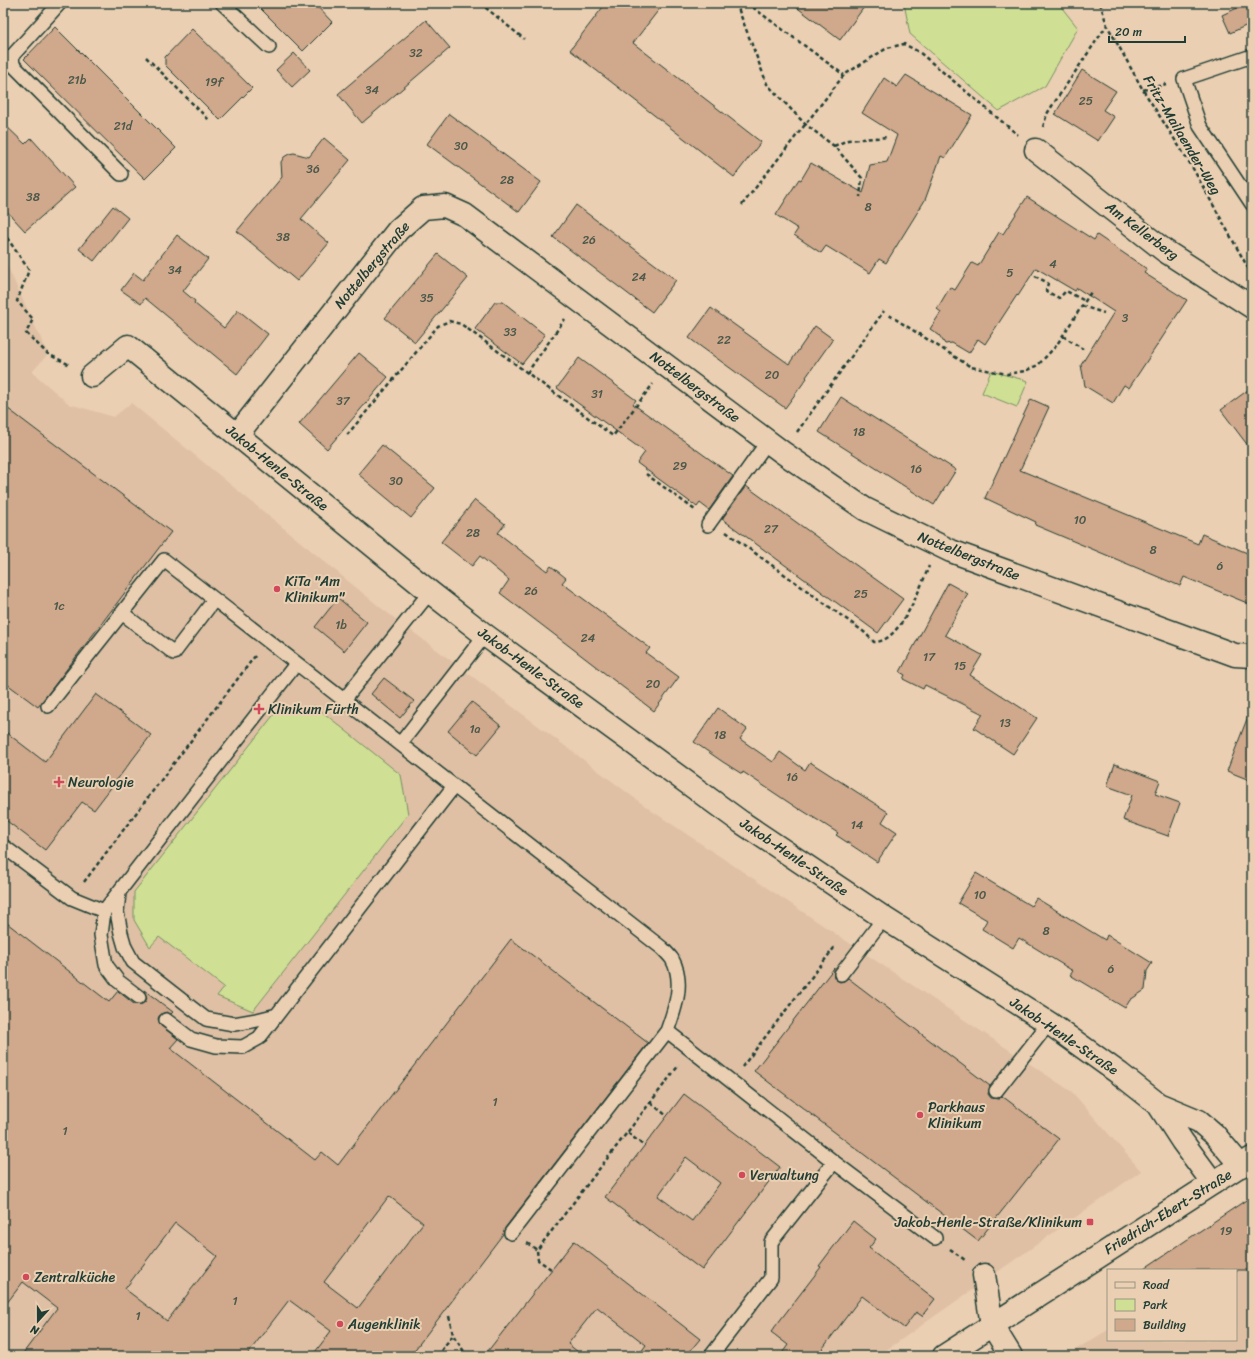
<svg xmlns="http://www.w3.org/2000/svg" width="1255" height="1359" font-family="Sriracha,sans-serif">
<rect width="100%" height="100%" fill="#ebcfb2"/>
<filter id="ink" filterUnits="userSpaceOnUse"><feTurbulence type="fractalNoise" baseFrequency=".025" numOctaves="2"/><feDisplacementMap in="SourceGraphic" scale="8" xChannelSelector="R" yChannelSelector="G"/><feConvolveMatrix kernelMatrix="1 2 1 2 8 2 1 2 1" color-interpolation-filters="sRGB"/></filter>
<g filter="url(#ink)">
<!-- built -->
<path fill="#dfc0a4" d="M 4,259 L 48,354 L 32,372 L 69,404 L 114,417 L 131,403 L 381,608 L 649,809 L 1072,1092 L 1141,1171 L 878,1356 L 3,1356 Z
M 1252,1196 L 1252,1356 L 1065,1356 L 1108,1330 L 1108,1340 L 1236,1340 L 1236,1270 L 1141,1270 Z"/>
<!-- green -->
<path fill="#cfe094" stroke="#778e64" d="M 904,3 L 1058,3 L 1078,28 L 1045,86 L 999,111 L 910,34 Z
M 991,371 L 1028,381 L 1017,407 L 982,393 Z
M 315,706 L 401,775 L 408,814 L 253,1011 L 217,996 L 224,987 L 159,937 L 150,947 L 134,920 L 134,892 L 276,712 Z"/>
<!-- building -->
<path fill="#d0a88b" stroke="#1f3d34" fill-rule="evenodd" d="M 255,3 L 314,3 L 332,22 L 303,51 Z
M 606,3 L 664,3 L 633,43 L 761,142 L 734,177 L 570,50 Z
M 791,3 L 867,3 L 840,40 Z
M 1248,3 L 1252,3 L 1252,23 L 1230,33 L 1222,15 Z
M 426,20 L 450,48 L 362,123 L 338,94 Z
M 55,27 L 176,148 L 145,179 L 24,59 Z
M 192,29 L 252,88 L 220,120 L 165,65 L 165,57 Z
M 294,53 L 310,70 L 292,87 L 276,70 Z
M 1082,70 L 1116,91 L 1103,110 L 1114,117 L 1098,141 L 1055,114 Z
M 906,75 L 972,115 L 945,158 L 941,156 L 925,200 L 886,263 L 879,259 L 870,273 L 826,246 L 821,253 L 794,235 L 798,229 L 776,215 L 799,179 L 801,180 L 811,163 L 863,193 L 870,165 L 887,162 L 897,135 L 862,113 L 884,78 L 897,87 Z
M 449,114 L 541,182 L 519,212 L 427,144 Z
M 3,123 L 25,144 L 31,138 L 75,187 L 25,231 L 3,207 Z
M 324,138 L 350,160 L 301,219 L 329,243 L 297,281 L 237,231 L 282,177 L 281,162 L 284,157 L 289,154 L 294,153 L 309,157 Z
M 1027,197 L 1094,240 L 1097,235 L 1147,269 L 1144,273 L 1187,300 L 1129,388 L 1124,385 L 1113,403 L 1085,386 L 1081,365 L 1114,312 L 1077,288 L 1075,291 L 1036,268 L 1018,296 L 1017,295 L 985,344 L 978,339 L 969,353 L 952,343 L 945,344 L 939,335 L 930,329 L 941,312 L 937,309 L 950,287 L 955,290 L 972,263 L 978,266 L 999,232 L 1003,234 Z
M 576,205 L 676,280 L 652,312 L 553,237 Z
M 113,206 L 128,218 L 94,261 L 79,249 Z
M 177,235 L 208,259 L 183,291 L 195,301 L 194,303 L 224,328 L 238,310 L 268,334 L 237,374 L 145,298 L 141,304 L 121,290 L 134,273 L 143,280 Z
M 438,254 L 468,278 L 415,342 L 385,318 Z
M 495,302 L 503,302 L 545,335 L 522,364 L 475,329 Z
M 711,308 L 789,364 L 815,326 L 833,339 L 806,377 L 807,378 L 785,408 L 689,338 Z
M 359,353 L 388,377 L 327,449 L 299,424 Z
M 579,358 L 636,400 L 633,404 L 733,476 L 709,510 L 700,503 L 697,507 L 637,463 L 645,452 L 557,388 Z
M 1252,387 L 1252,451 L 1221,410 Z
M 841,397 L 956,470 L 934,505 L 819,432 Z
M 1031,399 L 1049,407 L 1020,470 L 1198,544 L 1202,534 L 1252,555 L 1252,605 L 1184,577 L 1180,586 L 1035,525 L 1036,522 L 985,498 Z
M 3,405 L 171,532 L 38,707 L 3,681 Z
M 382,445 L 435,488 L 411,518 L 358,474 Z
M 746,486 L 903,599 L 878,633 L 722,519 Z
M 475,500 L 505,524 L 498,533 L 547,571 L 551,566 L 566,578 L 562,583 L 650,648 L 646,653 L 679,677 L 654,711 L 500,593 L 509,580 L 480,556 L 472,566 L 441,542 Z
M 948,583 L 968,594 L 945,635 L 982,655 L 970,675 L 1037,718 L 1013,754 L 974,728 L 983,714 L 925,685 L 923,689 L 903,679 L 905,675 L 900,672 Z
M 338,598 L 367,622 L 344,651 L 315,627 Z
M 384,678 L 414,701 L 400,718 L 371,694 Z
M 96,694 L 151,735 L 94,810 L 82,802 L 45,850 L 3,818 L 3,730 L 45,762 Z
M 472,702 L 501,726 L 477,755 L 448,731 Z
M 718,708 L 747,729 L 740,739 L 773,762 L 780,752 L 805,770 L 810,762 L 888,812 L 882,822 L 897,832 L 877,862 L 836,835 L 838,833 L 800,809 L 800,810 L 743,772 L 742,774 L 723,762 L 694,742 Z
M 1250,711 L 1252,712 L 1252,781 L 1227,771 Z
M 1115,764 L 1160,781 L 1155,794 L 1180,803 L 1168,836 L 1123,820 L 1132,795 L 1107,786 Z
M 976,873 L 1031,906 L 1036,898 L 1105,940 L 1107,935 L 1152,963 L 1147,971 L 1145,990 L 1130,1000 L 1125,1008 L 1070,975 L 1073,971 L 1019,938 L 1013,948 L 982,929 L 987,920 L 958,903 Z
M 3,920 L 109,1002 L 118,991 L 134,1004 L 142,1004 L 145,1002 L 147,998 L 144,990 L 173,1012 L 171,1014 L 167,1012 L 163,1013 L 159,1016 L 158,1019 L 161,1026 L 178,1039 L 170,1048 L 315,1160 L 322,1152 L 338,1165 L 511,939 L 648,1043 L 505,1228 L 503,1234 L 410,1356 L 312,1356 L 331,1331 L 289,1300 L 246,1356 L 21,1356 L 57,1308 L 23,1282 L 3,1308 ZM 389,1196 L 423,1223 L 358,1308 L 324,1282 ZM 175,1223 L 217,1256 L 167,1321 L 125,1289 Z
M 834,968 L 834,977 L 836,980 L 840,982 L 844,981 L 848,978 L 990,1086 L 988,1094 L 991,1098 L 999,1099 L 1002,1096 L 1059,1139 L 978,1241 L 754,1071 Z
M 684,1094 L 780,1167 L 702,1270 L 605,1197 ZM 686,1157 L 720,1183 L 692,1221 L 658,1196 Z
M 1252,1196 L 1252,1270 L 1142,1270 Z
M 853,1221 L 876,1239 L 869,1248 L 935,1299 L 922,1316 L 916,1312 L 904,1328 L 862,1296 L 817,1356 L 780,1356 L 788,1345 L 771,1332 L 821,1267 L 819,1266 Z
M 574,1241 L 700,1339 L 686,1356 L 638,1356 L 646,1345 L 597,1307 L 568,1344 L 583,1356 L 484,1356 Z"/>
<g fill="none" stroke-linecap="round" stroke-linejoin="round">
<!-- lane casing -->
<g stroke="#1f3d34" stroke-width="16">
<path id="lane" d="M 60,3 L 12,56 L 13,65 L 121,174
M 222,3 L 269,47
M 1252,56 L 1184,79 L 1200,126 L 1252,204
M 708,525 L 768,441
M 122,613 L 174,653 L 214,600
M 343,701 L 430,592
M 48,706 L 164,560 L 662,948 C 665,951 669,955 672,959 C 685,982 675,1009 667,1031 L 511,1233
M 400,744 L 485,635
M 3,846 L 72,898 L 104,911
M 119,893 L 117,912 L 121,933 L 125,947 L 133,962 L 206,1019 L 234,1024 L 257,1020 L 277,1015
M 841,974 L 884,918
M 139,997 L 118,981 L 106,965 L 101,935 L 104,911 L 296,664
M 166,1020 L 191,1039 L 216,1046 L 243,1047 L 259,1038 L 454,786
M 667,1031 L 834,1162 L 935,1238
M 996,1091 L 1049,1023
M 711,1356 L 771,1278 L 771,1242 L 834,1162"/>
</g>
<!-- street casing -->
<g stroke="#1f3d34" stroke-width="25">
<path id="street" d="M 1036,150 L 1165,251 L 1252,307
M 92,376 L 128,346 L 430,592 L 485,635 L 741,822 L 884,918 L 1049,1023 L 1120,1074 L 1158,1104 L 1199,1121 L 1214,1134 L 1241,1166
M 237,435 L 398,230 L 423,208 L 445,206 L 465,215 L 782,452 L 865,509 L 951,551 L 1235,655 L 1252,656
M 1158,1104 L 1182,1141 L 1213,1183
M 984,1275 L 992,1325 L 1011,1356"/>
</g>
<!-- secondary casing -->
<g stroke="#1f3d34" stroke-width="25">
<path id="secondary" d="M 944,1356 L 1252,1158"/>
</g>
<!-- path -->
<path stroke="#1f3d34" stroke-width="2.5" stroke-dasharray="4 3" stroke-linecap="butt" d="M 480,3 L 524,39
M 736,3 L 767,84 L 805,124 L 834,146 L 862,178 L 860,197
M 747,3 L 844,75
M 1100,3 L 1107,25 L 1143,90 L 1191,165 L 1252,275
M 146,57 L 210,121
M 1143,90 L 1166,84
M 1043,127 L 1047,114 L 1052,106 L 1107,25
M 834,146 L 848,140 L 888,137
M 742,205 L 844,75 L 887,48 L 904,44 L 919,52 L 1018,135
M 3,232 L 29,270 L 17,301 L 33,319 L 26,333 L 48,354 L 70,365
M 1035,276 L 1048,283 L 1046,291 L 1059,298 L 1066,291 L 1085,301
M 1082,306 L 1104,313
M 889,315 L 971,367 L 1007,374 L 1025,371 L 1038,365 L 1056,346 L 1091,292
M 1063,336 L 1083,349
M 527,373 L 565,319
M 797,432 L 884,311
M 347,435 L 438,326 L 449,321 L 461,324 L 613,436 L 653,384
M 646,474 L 695,510
M 726,532 L 864,632 L 874,642 C 900,643 921,586 929,566
M 84,882 L 255,656
M 742,1067 L 834,948 L 836,948
M 651,1103 L 667,1116
M 628,1133 L 644,1146
M 527,1243 L 537,1250
M 950,1249 L 965,1260
M 551,1269 L 538,1260 L 537,1250 L 679,1065
M 449,1316 L 453,1335 L 467,1356
M 437,1356 L 453,1335"/>
<!-- lane -->
<use href="#lane" stroke="#ebcfb2" stroke-width="13"/>
<!-- street -->
<use href="#street" stroke="#ebcfb2" stroke-width="22"/>
<!-- secondary -->
<use href="#secondary" stroke="#ebcfb2" stroke-width="22"/>
</g>
</g>
<!-- markers -->
<g fill="#d1495b" stroke="#ebcfb2" stroke-width="1.5">
<circle cx="277" cy="589" r="4"/>
<path d="M257 703h4v4h4v4h-4v4h-4v-4h-4v-4h4z"/>
<path d="M57 776h4v4h4v4h-4v4h-4v-4h-4v-4h4z"/>
<circle cx="920" cy="1115" r="4"/>
<circle cx="742" cy="1175" r="4"/>
<rect x="1086" y="1218" width="8" height="8" rx="2"/>
<circle cx="26" cy="1277" r="4"/>
<circle cx="340" cy="1324" r="4"/>
</g>
<g text-anchor="middle" dominant-baseline="central" stroke-width="4" stroke-linejoin="round" paint-order="stroke">
<!-- number labels -->
<g font-size="12" fill="#4b584a">
<text x="416" y="53">32</text>
<text x="77" y="80">21b</text>
<text x="214" y="82">19f</text>
<text x="372" y="90">34</text>
<text x="1086" y="101">25</text>
<text x="123" y="126">21d</text>
<text x="461" y="146">30</text>
<text x="313" y="169">36</text>
<text x="507" y="180">28</text>
<text x="33" y="197">38</text>
<text x="868" y="207">8</text>
<text x="283" y="237">38</text>
<text x="589" y="240">26</text>
<text x="1053" y="264">4</text>
<text x="175" y="270">34</text>
<text x="1010" y="273">5</text>
<text x="639" y="277">24</text>
<text x="427" y="298">35</text>
<text x="1125" y="318">3</text>
<text x="510" y="332">33</text>
<text x="724" y="340">22</text>
<text x="772" y="375">20</text>
<text x="597" y="394">31</text>
<text x="343" y="401">37</text>
<text x="859" y="432">18</text>
<text x="680" y="466">29</text>
<text x="916" y="469">16</text>
<text x="396" y="481">30</text>
<text x="1080" y="520">10</text>
<text x="771" y="529">27</text>
<text x="473" y="533">28</text>
<text x="1153" y="550">8</text>
<text x="1220" y="566">6</text>
<text x="531" y="591">26</text>
<text x="861" y="594">25</text>
<text x="59" y="606">1c</text>
<text x="341" y="625">1b</text>
<text x="588" y="638">24</text>
<text x="929" y="657">17</text>
<text x="960" y="666">15</text>
<text x="653" y="684">20</text>
<text x="1005" y="723">13</text>
<text x="475" y="729">1a</text>
<text x="720" y="735">18</text>
<text x="792" y="777">16</text>
<text x="857" y="825">14</text>
<text x="980" y="895">10</text>
<text x="1046" y="931">8</text>
<text x="1111" y="969">6</text>
<text x="495" y="1102">1</text>
<text x="65" y="1131">1</text>
<text x="1226" y="1231">19</text>
<text x="235" y="1301">1</text>
<text x="138" y="1316">1</text>
</g>
<!-- street labels -->
<g font-size="14" fill="#1f3d34" stroke="#ebcfb2">
<text transform="translate(1182 135) rotate(59)">Fritz-Mailaender-Weg</text>
<text transform="translate(1142 231) rotate(37)">Am Kellerberg</text>
<text transform="translate(372 265) rotate(-50)">Nottelbergstraße</text>
<text transform="translate(695 387) rotate(37)">Nottelbergstraße</text>
<text transform="translate(277 468) rotate(39)">Jakob-Henle-Straße</text>
<text transform="translate(969 556) rotate(22)">Nottelbergstraße</text>
<text transform="translate(531 668) rotate(36)">Jakob-Henle-Straße</text>
<text transform="translate(794 857) rotate(34)">Jakob-Henle-Straße</text>
<text transform="translate(1064 1036) rotate(34)">Jakob-Henle-Straße</text>
<text transform="translate(1168 1212) rotate(-32)">Friedrich-Ebert-Straße</text>
</g>
<!-- poi labels -->
<g font-size="14" fill="#1f3d34" stroke="#ebcfb2" text-anchor="start">
<text x="285" y="581">KiTa "Am<tspan x="285" dy="16">Klinikum"</tspan></text>
<text x="268" y="709">Klinikum Fürth</text>
<text x="68" y="782">Neurologie</text>
<text x="928" y="1107">Parkhaus<tspan x="928" dy="16">Klinikum</tspan></text>
<text x="750" y="1175">Verwaltung</text>
<text x="1082" y="1222" text-anchor="end">Jakob-Henle-Straße/Klinikum</text>
<text x="34" y="1277">Zentralküche</text>
<text x="348" y="1324">Augenklinik</text>
</g>
</g>
<!-- margin -->
<rect width="1255" height="1359" fill="none" stroke="#ebcfb2" stroke-width="16"/>
<rect x="8" y="8" width="1239" height="1343" fill="none" stroke="#1f3d34" stroke-width="1.5" filter="url(#ink)"/>
<!-- legend -->
<rect x="1107" y="1269" width="130" height="72" fill="#ebcfb2" stroke="#999580"/>
<rect x="1115" y="1282" width="20" height="6" fill="#ebcfb2" stroke="#999580"/>
<text x="1143" y="1289" font-size="12" fill="#1f3d34">Road</text>
<rect x="1115" y="1299" width="20" height="12" fill="#cfe094" stroke="#999580"/>
<text x="1143" y="1309" font-size="12" fill="#1f3d34">Park</text>
<rect x="1115" y="1319" width="20" height="12" fill="#d0a88b" stroke="#999580"/>
<text x="1143" y="1329" font-size="12" fill="#1f3d34">Building</text>
<!-- north arrow -->
<g transform="translate(38 1321) rotate(201)" stroke="#ebcfb2" stroke-width="3" paint-order="stroke">
<path d="M0-3L7 15L0 10L-7 15Z" fill="#1f3d34"/>
<text y="-6" font-size="11" font-weight="bold" text-anchor="middle" fill="#1f3d34">N</text>
</g>
<!-- scale -->
<path d="M1109 36v6h76v-6" fill="none" stroke="#1f3d34" stroke-width="2"/>
<text x="1115" y="36" font-size="12" fill="#1f3d34" stroke="#ebcfb2" stroke-width="3" paint-order="stroke">20 m</text>
</svg>
